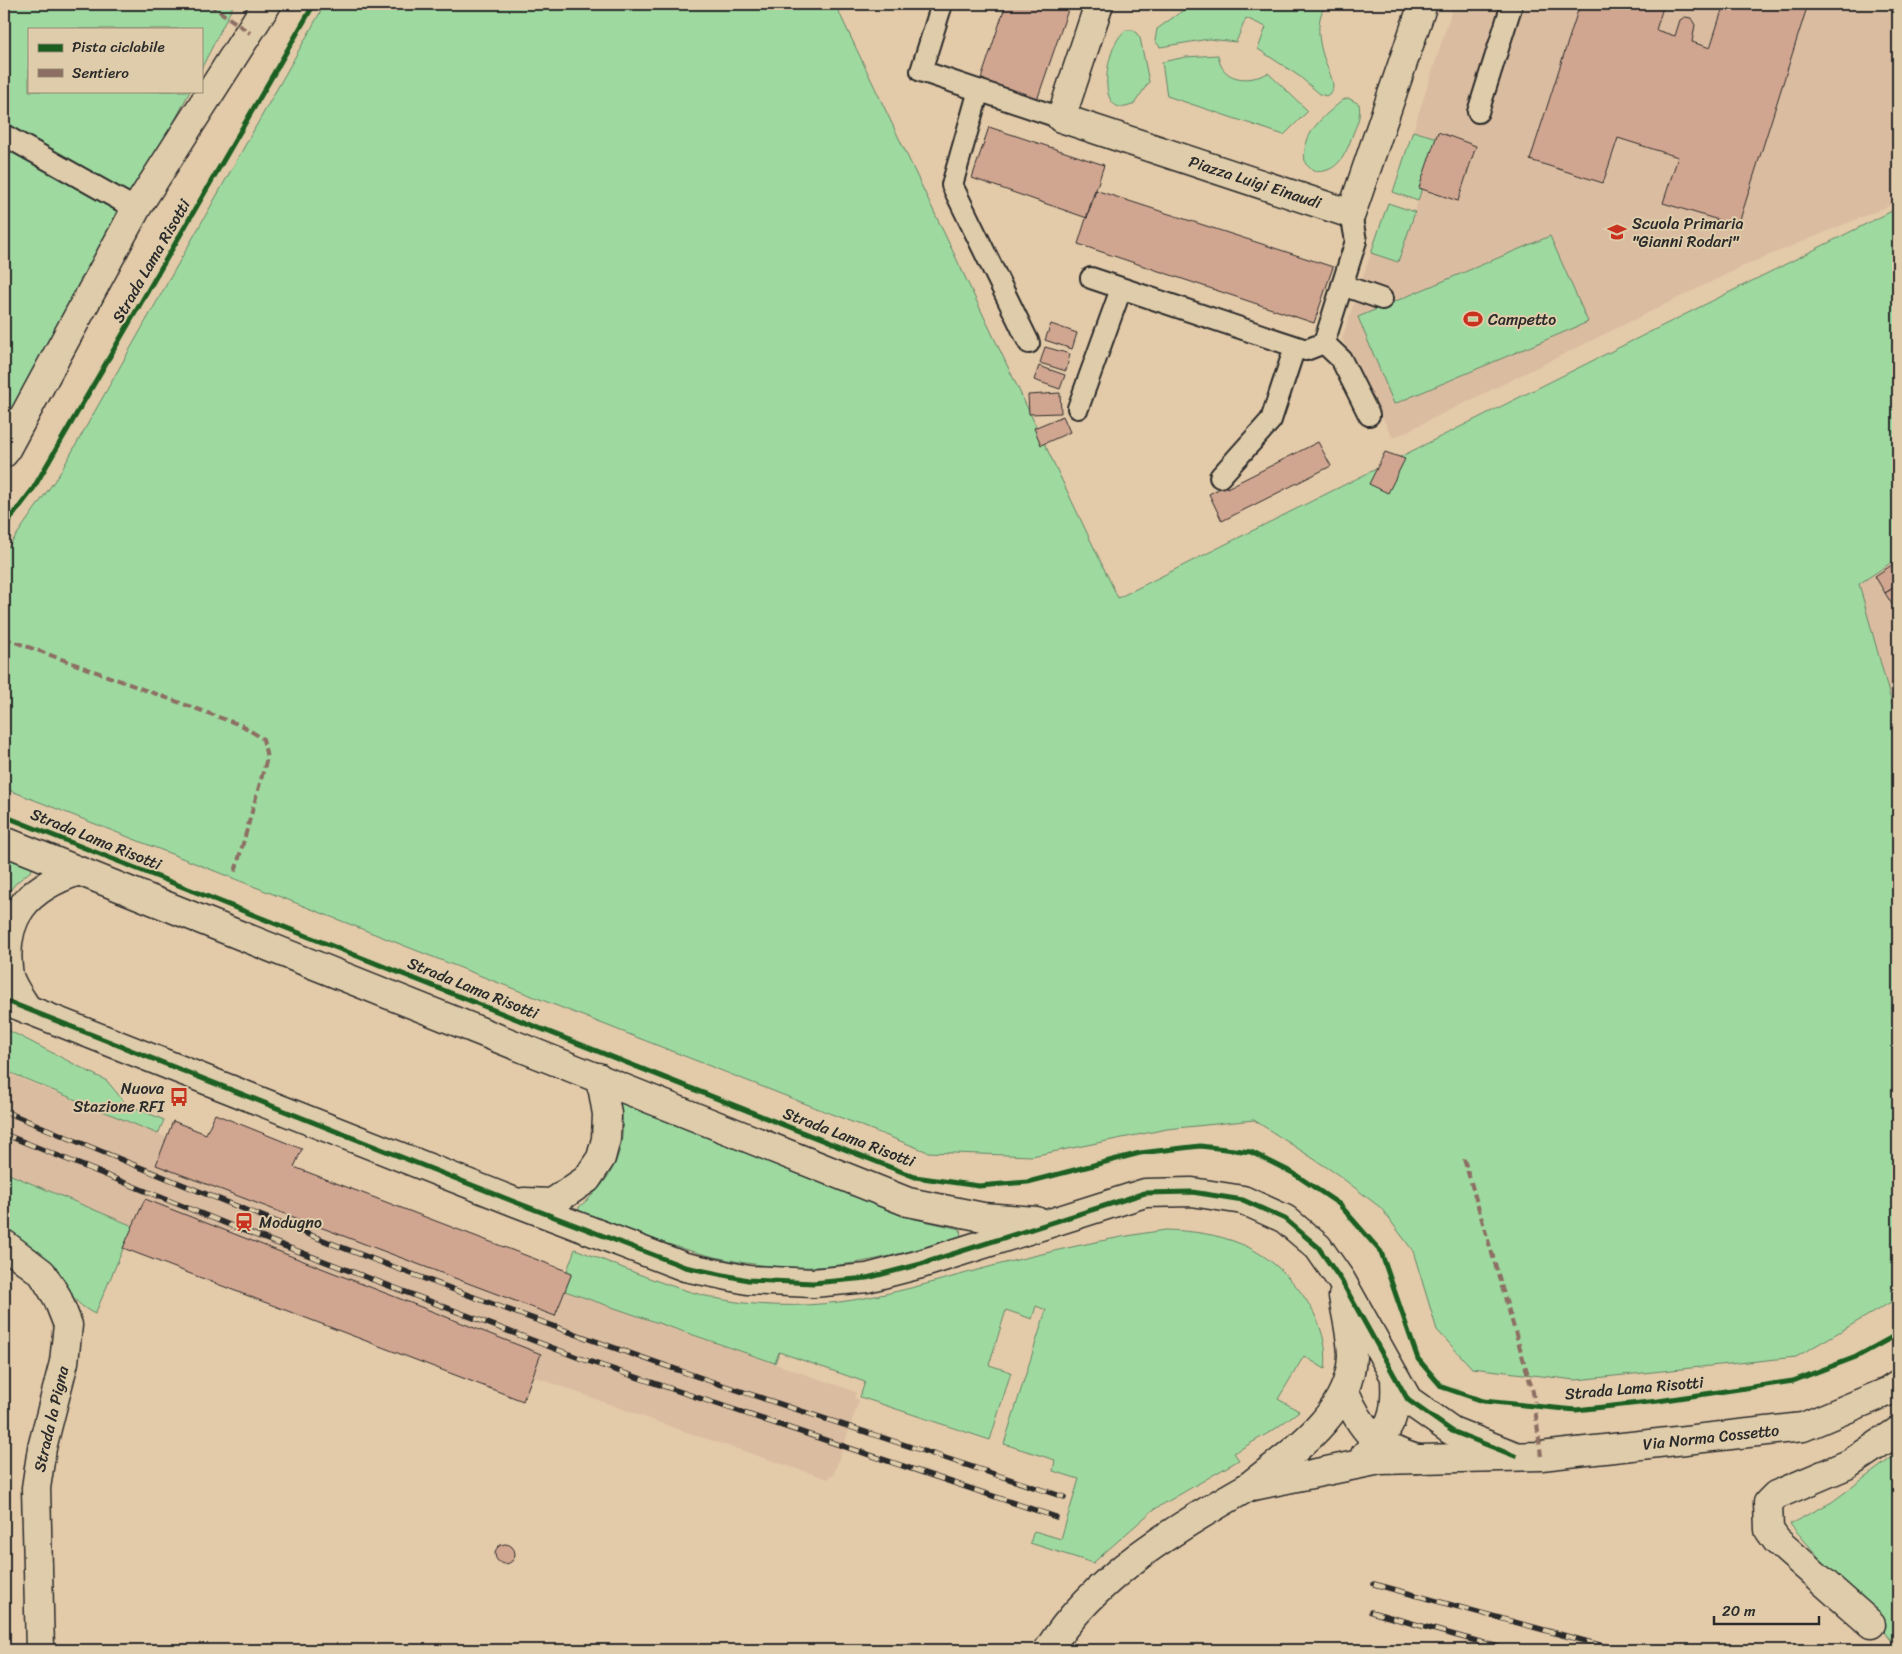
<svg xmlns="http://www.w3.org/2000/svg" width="1902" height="1654" font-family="Sriracha,sans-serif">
<rect width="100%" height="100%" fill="#e3caa9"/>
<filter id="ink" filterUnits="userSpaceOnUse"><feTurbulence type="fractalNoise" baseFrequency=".02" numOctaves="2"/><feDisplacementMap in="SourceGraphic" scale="10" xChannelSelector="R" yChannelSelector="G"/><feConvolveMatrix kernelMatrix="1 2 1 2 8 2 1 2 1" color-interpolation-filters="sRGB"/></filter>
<g filter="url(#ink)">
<!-- built -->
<path fill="#dabca0" d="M 1454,4 L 1888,4 L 1898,21 L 1898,202 L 1741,267 L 1393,438 L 1342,339 L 1371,253 L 1398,262 L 1422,189 L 1458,200 L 1476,146 L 1439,132 L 1437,138 L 1413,131 Z
M 1898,560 L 1898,776 L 1859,584 Z
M 4,1072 L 166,1137 L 173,1121 L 206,1134 L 215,1114 L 302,1149 L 295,1167 L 572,1273 L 565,1291 L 856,1392 L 854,1398 L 859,1400 L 833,1476 L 829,1475 L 828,1479 L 677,1429 L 533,1376 L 523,1401 L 123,1248 L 133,1226 L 4,1172 Z"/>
<!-- green -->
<path fill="#9edaa0" stroke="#648266" d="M 4,4 L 234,4 L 201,69 L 201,29 L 29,29 L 29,91 L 190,91 L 4,452 Z
M 325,4 L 835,4 L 1118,598 L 1898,208 L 1898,558 L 1859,584 L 1898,726 L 1898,1298 L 1796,1357 L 1576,1380 L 1472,1368 L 1437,1330 L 1413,1251 L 1381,1208 L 1337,1174 L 1254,1120 L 1167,1129 L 1032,1156 L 928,1152 L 4,788 L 4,553 L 60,473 Z
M 1192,4 L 1326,4 C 1314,22 1319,47 1327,66 C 1330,76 1335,82 1332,92 L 1326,96 L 1320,94 L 1299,76 L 1258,49 L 1266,27 L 1246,18 L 1236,42 L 1209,39 L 1160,47 L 1155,41 L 1157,29 Z
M 1126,30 L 1134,30 L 1140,38 L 1149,82 L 1134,104 C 1094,124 1104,45 1126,30 Z
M 1218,55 C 1221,82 1249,83 1268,73 L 1308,111 L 1284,135 L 1167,96 L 1162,62 L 1186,57 Z
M 1348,98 L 1359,104 C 1361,114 1358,122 1354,131 C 1347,151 1339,175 1313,171 L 1305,163 C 1301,133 1323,117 1343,100 Z
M 1413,131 L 1437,138 L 1418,201 L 1393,192 Z
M 1388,203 L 1415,212 L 1398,262 L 1371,253 Z
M 1550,236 L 1588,322 L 1394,404 L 1358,317 Z
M 4,856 L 30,866 L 32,870 L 16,883 L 4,898 Z
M 4,1028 L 107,1081 L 126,1104 L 164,1120 L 158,1134 L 4,1070 Z
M 622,1100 L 915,1219 L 960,1229 L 961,1237 C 924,1247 886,1259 847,1264 C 753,1278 665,1246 579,1211 L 579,1207 C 614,1179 629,1147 620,1102 Z
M 4,1172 L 133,1226 L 95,1314 C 66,1300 67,1280 47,1259 C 35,1246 19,1239 4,1232 Z
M 1166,1230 C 1192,1231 1217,1234 1241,1244 C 1286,1262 1332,1319 1325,1369 L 1304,1356 L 1278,1399 L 1299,1411 L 1275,1429 L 1234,1453 L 1239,1460 L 1153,1510 L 1093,1563 L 1030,1543 L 1034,1531 L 1061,1539 L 1079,1479 L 1053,1471 L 1055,1460 L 1004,1444 L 1046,1310 L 1036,1306 L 1032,1319 L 1006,1310 L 989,1365 L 1011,1372 L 990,1440 L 860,1397 L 865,1382 L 779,1352 L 775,1363 L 565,1291 L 571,1274 L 567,1271 L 575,1249 C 630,1270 685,1296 744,1303 C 835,1313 903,1290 989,1267 C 1048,1252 1106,1238 1166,1230 Z
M 1898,1453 L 1898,1648 L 1790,1524 L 1832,1502 Z"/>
<!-- building -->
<path fill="#d1a691" stroke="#2b2b2b" d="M 1006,4 L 1070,4 L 1037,100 L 980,82 Z
M 1580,4 L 1664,4 L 1656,30 L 1675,36 L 1680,20 L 1685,17 L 1691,18 L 1695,25 L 1692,42 L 1710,48 L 1724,4 L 1808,4 L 1738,226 L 1663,203 L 1678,157 L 1618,138 L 1603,183 L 1530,160 Z
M 989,127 L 1104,165 L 1087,218 L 972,178 Z
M 1438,132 L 1476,146 L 1458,201 L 1419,188 Z
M 1095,190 L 1333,267 L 1314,323 L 1078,244 Z
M 1051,324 L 1077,333 L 1072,349 L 1045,340 Z
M 1045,347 L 1070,354 L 1066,371 L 1040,363 Z
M 1039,366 L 1065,375 L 1060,389 L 1034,380 Z
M 1060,393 L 1061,413 L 1029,414 L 1028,395 Z
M 1063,416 L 1070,432 L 1041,445 L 1034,428 Z
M 1318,442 L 1331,466 L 1222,521 L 1209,494 L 1226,485 L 1227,488 Z
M 1385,452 L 1405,459 L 1388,493 L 1369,484 Z
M 1898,561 L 1898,585 L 1885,593 L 1875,576 Z
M 1898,585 L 1898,614 L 1885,593 Z
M 215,1114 L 302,1149 L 294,1167 L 572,1273 L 555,1316 L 156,1165 L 173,1121 L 206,1134 Z
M 145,1199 L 541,1354 L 523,1401 L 123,1248 Z
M495 1554a10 10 0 1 1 20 0a10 10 0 1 1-20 0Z"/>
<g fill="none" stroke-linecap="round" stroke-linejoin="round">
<!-- service casing -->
<g stroke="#2b2b2b" stroke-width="24">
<path id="service" d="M 942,4 L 921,71 L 1061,118
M 979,90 L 952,185 L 1029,343
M 1478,112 L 1512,4
M 4,135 L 136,209
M 1091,278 L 1306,350 L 1324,343 L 1356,241 L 1351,214
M 1342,285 L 1382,299
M 1324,343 L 1341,359 L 1369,415
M 1078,408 L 1121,289
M 1220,477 L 1271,420 L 1295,347"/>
</g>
<!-- minor casing -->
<g stroke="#2b2b2b" stroke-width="31">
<path id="minor" d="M 1099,4 L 1061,118 L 1351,214 L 1423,4
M 4,841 L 908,1202 L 983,1217 L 1036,1221
M 4,1000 L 515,1202 L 685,1267 L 748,1280 L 813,1283 L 867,1278 L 921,1264 L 1145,1193 L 1192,1192 L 1243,1200 L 1285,1219 L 1318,1247 L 1341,1280 L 1408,1400 L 1452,1431 L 1515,1456
M 28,1010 C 22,1000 12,987 9,976 C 0,917 27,888 79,871
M 524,1202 L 552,1203 L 587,1179 L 601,1158 L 606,1139 L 607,1114 L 603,1091 L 598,1077
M 4,1244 L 42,1273 L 57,1297 L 68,1325 L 64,1362 L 42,1448 L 36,1488 L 40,1650
M 1345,1392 C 1361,1430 1376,1447 1417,1459
M 1365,1455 C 1392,1427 1397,1417 1395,1379
M 1248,1487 C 1290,1453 1349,1417 1352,1357 C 1352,1338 1346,1315 1343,1296
M 1871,1624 L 1777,1541 L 1769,1530 L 1768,1503 L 1776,1495 L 1849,1464 L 1898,1431"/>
</g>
<!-- tertiary casing -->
<g stroke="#2b2b2b" stroke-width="31">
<path id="tertiary" d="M 4,453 L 136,209 L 267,4
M 1248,1487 L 1380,1460 L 1541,1456 L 1803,1427 L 1887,1392 L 1898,1385"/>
</g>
<!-- service -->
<use href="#service" stroke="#dfccaa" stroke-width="20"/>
<!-- minor -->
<use href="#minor" stroke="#dfccaa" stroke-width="28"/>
<!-- tertiary -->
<use href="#tertiary" stroke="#dfccaa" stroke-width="28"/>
<!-- rail casing -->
<g stroke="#2b2b2b" stroke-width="5.5">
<path id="rail" d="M 4,1111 C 239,1210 477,1302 719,1384 C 834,1422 949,1459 1064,1497
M 4,1134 L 242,1230 L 582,1359 L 1056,1517
M 1374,1584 L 1618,1650
M 1371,1612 L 1509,1650"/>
</g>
<!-- rail -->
<use href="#rail" stroke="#dfccaa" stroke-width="4" stroke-dasharray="11" stroke-linecap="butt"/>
<!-- tertiary-bridge casing -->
<g stroke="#2b2b2b" stroke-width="31" stroke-linecap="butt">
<path id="tertiary-bridge" d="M 1048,1650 C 1095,1576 1174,1529 1248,1487"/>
</g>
<!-- tertiary-bridge -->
<use href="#tertiary-bridge" stroke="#dfccaa" stroke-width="28"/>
<!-- quiet -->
<path stroke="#8d6e63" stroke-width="4" stroke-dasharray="8 4" stroke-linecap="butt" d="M 209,4 L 250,33
M 4,638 L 243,726 L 263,739 L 267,758 L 235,872
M 1464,1159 L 1533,1392 L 1541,1456"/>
<!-- cycleway casing -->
<g stroke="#dfccaa" stroke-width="8">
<path id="cycleway" d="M 4,527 L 33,489 L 314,4
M 4,816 L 915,1177 L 979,1186 L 1028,1182 L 1140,1153 L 1200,1146 L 1251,1152 L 1293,1173 L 1339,1204 L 1381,1252 L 1418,1359 L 1442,1387 L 1483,1401 L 1576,1410 L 1658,1401 L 1793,1381 L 1856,1357 L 1898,1334
M 4,1000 L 515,1202 L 685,1267 L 748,1280 L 813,1283 L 867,1278 L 921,1264 L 1145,1193 L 1192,1192 L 1243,1200 L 1285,1219 L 1318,1247 L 1341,1280 L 1408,1400 L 1452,1431 L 1515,1456"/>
</g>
<!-- cycleway -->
<use href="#cycleway" stroke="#1b5e20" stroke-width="5"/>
</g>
</g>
<!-- icons -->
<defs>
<g id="school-bare" transform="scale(1.5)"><path d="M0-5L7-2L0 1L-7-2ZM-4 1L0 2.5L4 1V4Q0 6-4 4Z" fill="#c8321e" stroke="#dfccaa" stroke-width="2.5" paint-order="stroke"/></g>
<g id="stadium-bare" transform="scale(1.5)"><path d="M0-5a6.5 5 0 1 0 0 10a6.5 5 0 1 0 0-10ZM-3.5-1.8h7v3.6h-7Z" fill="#c8321e" stroke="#dfccaa" stroke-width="2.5" paint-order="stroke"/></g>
<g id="bus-bare" transform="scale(1.5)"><path d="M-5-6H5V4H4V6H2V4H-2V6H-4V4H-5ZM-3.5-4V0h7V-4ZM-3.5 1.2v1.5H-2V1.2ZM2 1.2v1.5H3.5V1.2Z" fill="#c8321e" stroke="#dfccaa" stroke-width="2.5" paint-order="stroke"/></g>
<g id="station-bare" transform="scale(1.5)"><path d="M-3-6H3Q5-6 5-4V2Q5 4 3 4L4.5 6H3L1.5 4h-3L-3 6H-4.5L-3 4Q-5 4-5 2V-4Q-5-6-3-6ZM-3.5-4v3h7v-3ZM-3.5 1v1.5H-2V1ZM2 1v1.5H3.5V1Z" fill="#c8321e" stroke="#dfccaa" stroke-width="2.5" paint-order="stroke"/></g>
</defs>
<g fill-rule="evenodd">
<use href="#school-bare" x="1617" y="232"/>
<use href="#stadium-bare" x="1473" y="319"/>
<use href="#bus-bare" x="179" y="1097"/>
<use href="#station-bare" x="244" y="1222"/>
</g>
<g text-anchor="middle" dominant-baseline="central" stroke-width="4" stroke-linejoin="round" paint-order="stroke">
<!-- street labels -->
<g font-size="16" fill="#2b2b2b" stroke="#dfccaa">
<text transform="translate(1255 182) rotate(18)">Piazza Luigi Einaudi</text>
<text transform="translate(151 261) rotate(-60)">Strada Lama Risotti</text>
<text transform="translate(96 839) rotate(22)">Strada Lama Risotti</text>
<text transform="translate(473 988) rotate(22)">Strada Lama Risotti</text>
<text transform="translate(849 1137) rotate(21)">Strada Lama Risotti</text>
<text transform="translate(1634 1388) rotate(-5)">Strada Lama Risotti</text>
<text transform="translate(51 1419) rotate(-77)">Strada la Pigna</text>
<text transform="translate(1711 1437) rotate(-6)">Via Norma Cossetto</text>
</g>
<!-- poi labels -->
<g font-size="16" fill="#2b2b2b" stroke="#dfccaa" text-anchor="start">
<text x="1632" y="223">Scuola Primaria<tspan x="1632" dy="18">"Gianni Rodari"</tspan></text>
<text x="1488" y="319">Campetto</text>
<text x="164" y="1088" text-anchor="end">Nuova<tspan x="164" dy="18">Stazione RFI</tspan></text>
<text x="259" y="1222">Modugno</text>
</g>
</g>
<!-- margin -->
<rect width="1902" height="1654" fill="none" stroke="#dfccaa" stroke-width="20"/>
<rect x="10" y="10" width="1882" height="1634" fill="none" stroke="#2b2b2b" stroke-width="2" filter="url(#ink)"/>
<!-- legend -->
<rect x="28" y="28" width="175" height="65" fill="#dfccaa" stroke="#978c77"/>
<rect x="38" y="44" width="25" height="8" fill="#1b5e20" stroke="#978c77"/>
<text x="72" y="52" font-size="15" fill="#2b2b2b">Pista ciclabile</text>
<rect x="38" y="69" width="25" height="8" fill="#8d6e63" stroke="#978c77"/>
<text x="72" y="78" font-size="15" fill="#2b2b2b">Sentiero</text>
<!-- scale -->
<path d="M1714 1616v8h105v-8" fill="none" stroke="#2b2b2b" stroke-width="2.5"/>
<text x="1722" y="1616" font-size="15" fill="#2b2b2b" stroke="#dfccaa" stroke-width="4" paint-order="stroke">20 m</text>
</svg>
